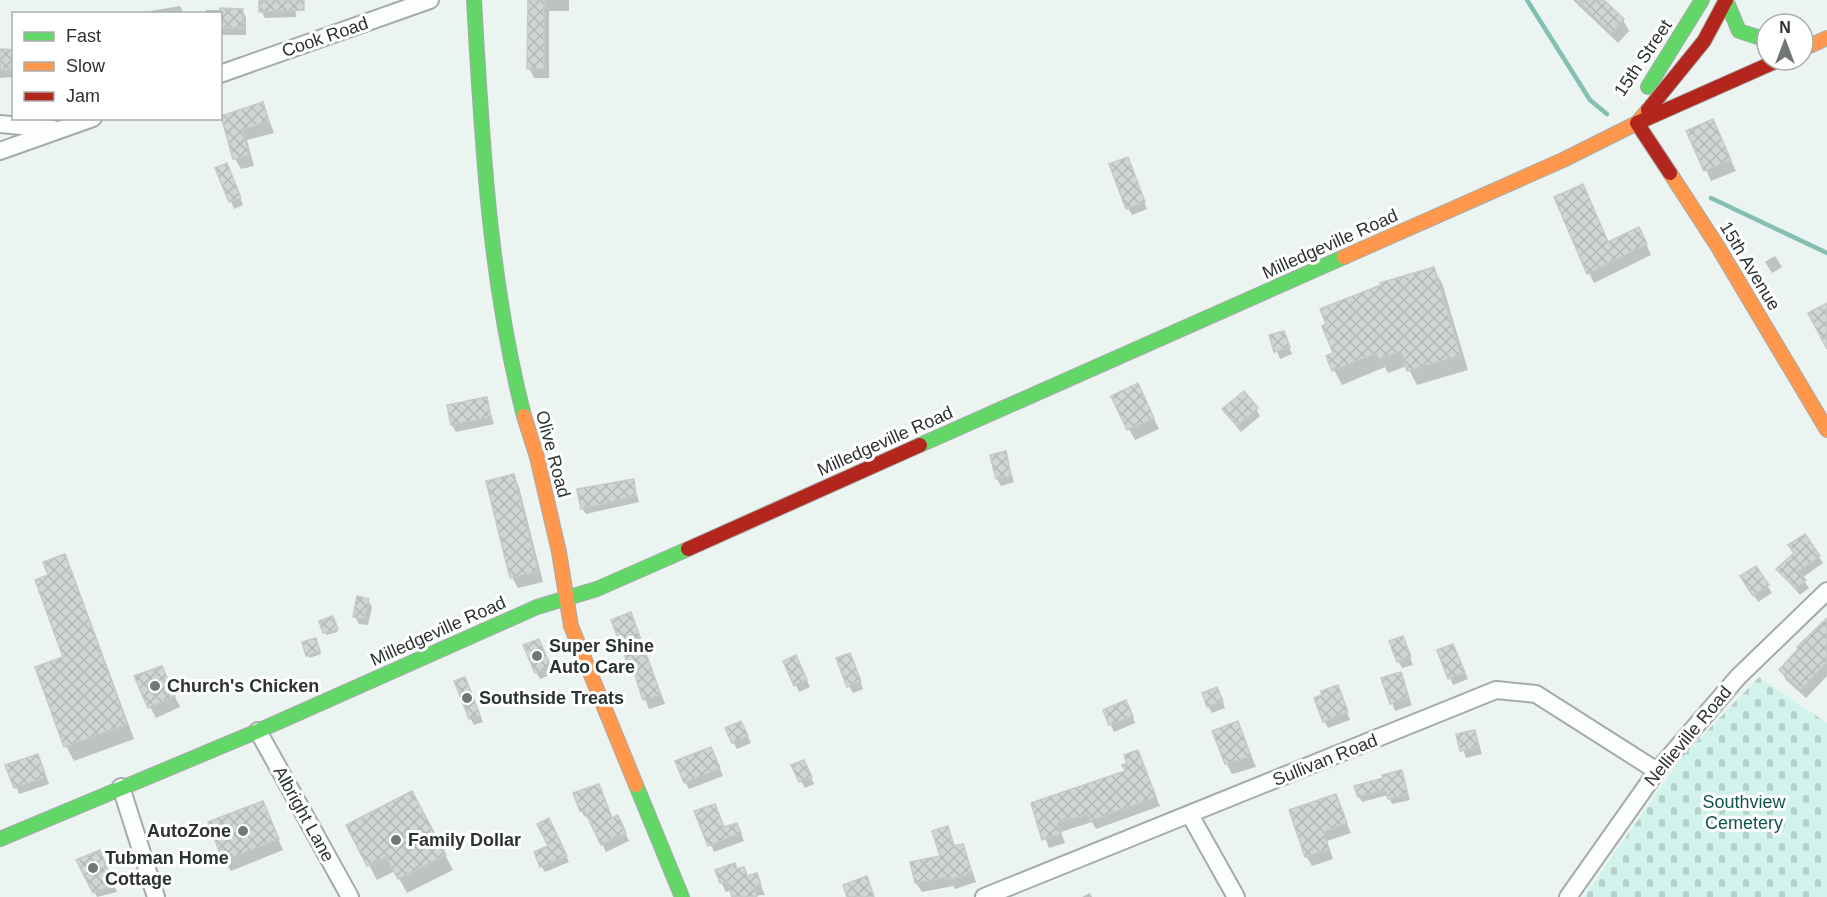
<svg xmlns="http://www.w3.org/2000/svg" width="1827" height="897" font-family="Arial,sans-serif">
<defs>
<pattern id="cemetery-stones" width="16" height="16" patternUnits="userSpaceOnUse" patternTransform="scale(1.5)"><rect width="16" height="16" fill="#d2f3eb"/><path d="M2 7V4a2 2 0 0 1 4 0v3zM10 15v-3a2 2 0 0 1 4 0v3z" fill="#b5d1ca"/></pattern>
<pattern id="building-cross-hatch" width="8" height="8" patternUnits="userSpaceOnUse" patternTransform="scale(1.5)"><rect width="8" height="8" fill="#d0d6d5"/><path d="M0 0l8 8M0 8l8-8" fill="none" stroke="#b3b8b7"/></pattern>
</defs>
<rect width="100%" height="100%" fill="#ecf4f2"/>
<!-- cemetery -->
<path fill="url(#cemetery-stones)" d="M 1759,677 L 1827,723 L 1827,897 L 1584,897 L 1683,756 Z"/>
<!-- shadow -->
<path fill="#0003" d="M 260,0 L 295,0 L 296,17 L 265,18 L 261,11 Z
M 569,0 L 569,11 L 549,11 L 549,78 L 534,78 L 529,68 L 530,5 L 527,0 Z
M 1573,0 L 1602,0 L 1623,20 L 1629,31 L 1618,43 Z
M 180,6 L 184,14 L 151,14 L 150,11 Z
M 206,10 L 242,10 L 246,17 L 246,35 L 220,35 L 220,14 L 206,14 Z
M 0,51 L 14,52 L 14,77 L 0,78 Z
M 263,104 L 274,133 L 247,140 L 254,166 L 241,169 L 235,159 L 223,117 Z
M 1712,121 L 1736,171 L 1711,181 L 1688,131 Z
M 227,165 L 243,205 L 234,209 L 217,168 Z
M 1131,165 L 1147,209 L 1132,215 L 1128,208 Z
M 1583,186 L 1609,243 L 1644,239 L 1651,255 L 1594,283 L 1589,273 Z
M 1775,256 L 1782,267 L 1772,273 L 1765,262 Z
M 1433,268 L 1442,283 L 1468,370 L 1417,385 L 1407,366 L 1388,373 L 1385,367 L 1342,385 L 1334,370 Z
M 1283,332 L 1292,354 L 1280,359 L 1271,336 Z
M 1143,396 L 1159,429 L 1135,440 L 1129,429 Z
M 486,399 L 494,424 L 456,432 L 452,425 Z
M 1256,409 L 1260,416 L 1241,432 L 1228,416 Z
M 1005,453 L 1014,482 L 1001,486 L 997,479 Z
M 513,476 L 519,487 L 543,582 L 518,588 L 512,577 Z
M 633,480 L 639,502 L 586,514 L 582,508 Z
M 64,556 L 72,571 L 134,739 L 74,761 L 66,746 L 65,658 L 50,576 Z
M 1819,557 L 1823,563 L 1802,578 L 1809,588 L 1800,595 L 1778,569 Z
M 1756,568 L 1772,593 L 1758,602 L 1746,583 Z
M 368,600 L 372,607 L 368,625 L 359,624 L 355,617 Z
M 630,614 L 665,704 L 649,709 L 613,621 Z
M 1827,620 L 1827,676 L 1806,698 L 1786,680 L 1781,671 Z
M 334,621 L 338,632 L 326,635 L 321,622 Z
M 1402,638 L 1413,665 L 1402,668 L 1398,661 Z
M 316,639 L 321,654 L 309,658 L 308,655 Z
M 1453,645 L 1468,679 L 1453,685 L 1450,678 Z
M 542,648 L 553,674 L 540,679 L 536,672 Z
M 785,661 L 800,664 L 810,687 L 799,692 Z
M 853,662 L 863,689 L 853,693 L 849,686 Z
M 161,667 L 180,707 L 156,718 L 150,707 Z
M 1400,674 L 1412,705 L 1395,711 L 1383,679 Z
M 465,678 L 483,722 L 474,725 L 470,718 Z
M 1337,687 L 1350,720 L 1328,728 L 1324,721 Z
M 1221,696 L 1225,708 L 1212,713 L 1208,706 Z
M 1130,709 L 1135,723 L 1114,732 L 1105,711 Z
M 1237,723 L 1256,767 L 1232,774 L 1226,763 Z
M 745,730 L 751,743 L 737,749 L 733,742 Z
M 1475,731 L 1482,754 L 1466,758 L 1458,735 Z
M 711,749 L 723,776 L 689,789 L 685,782 Z
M 1137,752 L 1160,806 L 1096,829 L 1092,822 L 1061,832 L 1065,843 L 1049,848 L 1033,804 L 1127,771 Z
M 41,762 L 49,784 L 19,794 L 7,766 Z
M 793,766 L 807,768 L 814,784 L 805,788 Z
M 1401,772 L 1410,800 L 1392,804 L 1388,795 L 1362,802 L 1359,797 Z
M 599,786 L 612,819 L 621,824 L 629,841 L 606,852 L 589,816 L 585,817 L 581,811 Z
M 1335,796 L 1351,833 L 1327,841 L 1333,859 L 1312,866 L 1306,856 Z
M 263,803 L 283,850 L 231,871 L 224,860 Z
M 420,807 L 453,870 L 407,893 L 395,871 L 377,880 L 348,826 Z
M 696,812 L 725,829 L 740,831 L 744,841 L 714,852 Z
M 551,826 L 569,862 L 545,872 L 541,866 L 550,847 Z
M 947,828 L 956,848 L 962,846 L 967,855 L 976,882 L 955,889 L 953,886 L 922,892 L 916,883 L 942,857 Z
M 103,859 L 117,892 L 97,897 L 78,861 Z
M 743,869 L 748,877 L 756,875 L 765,895 L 735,897 L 732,890 L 726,892 L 721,882 Z
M 1090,893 L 1092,897 L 1082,897 Z"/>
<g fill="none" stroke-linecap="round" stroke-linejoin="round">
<!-- stream -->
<path stroke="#84bfb3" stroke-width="4.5" d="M 1527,0 L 1590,100 L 1607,114
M 1711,198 L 1827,253"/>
</g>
<!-- building -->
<path fill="url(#building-cross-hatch)" stroke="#c4cac8" stroke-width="1.5" d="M 259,0 L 304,0 L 304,10 L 259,12 Z
M 528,0 L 544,0 L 544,69 L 527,69 Z
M 1577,0 L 1604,0 L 1624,19 L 1612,33 Z
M 220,8 L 243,9 L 243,28 L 220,28 Z
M 0,49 L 14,50 L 14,70 L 0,70 Z
M 263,102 L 269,122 L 242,129 L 249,155 L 233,159 L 221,116 Z
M 1713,119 L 1731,160 L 1704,171 L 1686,131 Z
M 1128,157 L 1145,202 L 1126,209 L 1109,164 Z
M 227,163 L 241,198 L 229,202 L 215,168 Z
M 1583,184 L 1608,242 L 1639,227 L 1647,244 L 1587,274 L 1554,197 Z
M 1434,267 L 1461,355 L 1407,371 L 1401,351 L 1379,359 L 1376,353 L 1332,371 L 1326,356 L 1333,353 L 1322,326 L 1326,324 L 1320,309 L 1381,285 L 1380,283 Z
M 1827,303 L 1827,349 L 1808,313 Z
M 1284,331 L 1290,347 L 1274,352 L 1269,335 Z
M 1138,383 L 1154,418 L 1127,430 L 1111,396 Z
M 1244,391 L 1258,408 L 1237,426 L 1222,409 Z
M 487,397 L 491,417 L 451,425 L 447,405 Z
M 1006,451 L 1011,476 L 996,479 L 990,455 Z
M 514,474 L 538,571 L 510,578 L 486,481 Z
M 634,479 L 636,496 L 581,509 L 577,489 Z
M 1805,534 L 1820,556 L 1798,571 L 1806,580 L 1796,589 L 1776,569 L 1794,553 L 1788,545 Z
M 65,554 L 127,724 L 64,747 L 35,667 L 63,657 L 35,580 L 48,575 L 43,562 Z
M 1756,566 L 1769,585 L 1753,596 L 1740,576 Z
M 357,596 L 369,599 L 365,619 L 353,617 Z
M 631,612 L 661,695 L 643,700 L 631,663 L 628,664 L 611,620 Z
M 333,616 L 338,629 L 323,633 L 319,621 Z
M 1827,618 L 1827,662 L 1801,690 L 1779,670 L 1798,649 L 1797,647 Z
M 1403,636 L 1411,657 L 1397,662 L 1389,641 Z
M 316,638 L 320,651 L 306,656 L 302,642 Z
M 539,639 L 551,667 L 535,673 L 523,645 Z
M 1453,644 L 1465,672 L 1448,679 L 1437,650 Z
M 850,653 L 861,681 L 847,687 L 836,658 Z
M 796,655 L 807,680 L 794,686 L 783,661 Z
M 162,666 L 175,696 L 148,708 L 134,676 Z
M 1401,672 L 1409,698 L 1390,704 L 1381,678 Z
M 465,677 L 480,715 L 469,719 L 454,681 Z
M 1338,685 L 1348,712 L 1323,722 L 1314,698 L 1322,695 L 1321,691 Z
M 1217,687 L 1223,701 L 1207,707 L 1202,693 Z
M 1126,700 L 1133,716 L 1109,725 L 1103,710 Z
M 741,721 L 748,736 L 732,743 L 725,728 Z
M 1238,721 L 1251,756 L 1225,764 L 1212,731 Z
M 1475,730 L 1479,747 L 1460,751 L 1456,734 Z
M 711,747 L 720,768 L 684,783 L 675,761 Z
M 1138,750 L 1156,797 L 1090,821 L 1087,814 L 1057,823 L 1061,834 L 1042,840 L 1031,803 L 1125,771 L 1122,765 L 1127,763 L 1124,755 Z
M 38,754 L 46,777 L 14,788 L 5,765 Z
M 804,760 L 812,777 L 799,782 L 791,765 Z
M 1402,770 L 1408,795 L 1388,799 L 1385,790 L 1358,797 L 1354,786 L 1383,778 L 1382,775 Z
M 599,784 L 612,818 L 618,815 L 626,833 L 601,845 L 584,810 L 580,811 L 573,793 Z
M 412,791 L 446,855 L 398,879 L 386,857 L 367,866 L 346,825 Z
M 1336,794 L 1347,823 L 1323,832 L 1329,849 L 1305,857 L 1289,810 Z
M 263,801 L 279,839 L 223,861 L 208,822 Z
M 715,804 L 724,827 L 737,823 L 741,833 L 708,846 L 694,811 Z
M 549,818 L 567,856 L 540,867 L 534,852 L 548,846 L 537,824 Z
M 948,826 L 954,846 L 963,844 L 972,873 L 948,880 L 947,877 L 915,883 L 910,862 L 940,856 L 932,831 Z
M 100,850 L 114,885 L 93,893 L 76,860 Z
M 735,863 L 737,869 L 744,867 L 747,876 L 757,873 L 761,885 L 754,888 L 757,897 L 732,897 L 727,881 L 720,883 L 715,870 Z
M 867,876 L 874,897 L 847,897 L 843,885 Z"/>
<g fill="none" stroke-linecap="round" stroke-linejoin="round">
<!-- street casing -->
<g stroke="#a4aba9" stroke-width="20">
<path id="street" d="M 220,74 L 430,0
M 0,124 L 53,129
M 0,151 L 93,118
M 258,731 L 350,897
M 121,787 L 156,897
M 1190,815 L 1236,897
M 984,897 L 1496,690 L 1536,694 L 1657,771
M 1568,897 L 1657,771 L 1738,677 L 1827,591"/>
</g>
<!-- fast casing -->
<g stroke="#a4aba9" stroke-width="16">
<path id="fast" d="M 474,0 C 482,140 489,280 524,416
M 1726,0 L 1739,31 L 1767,40
M 1648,87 L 1702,0
M 920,445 L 1344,257
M 636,785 L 682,897
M 0,839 L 258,731 L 537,607 L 597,589 L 688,549"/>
</g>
<!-- slow casing -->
<g stroke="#a4aba9" stroke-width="16">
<path id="slow" d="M 1803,49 L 1827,38
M 1670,173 L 1718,247 L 1827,430
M 1344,257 L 1563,160 L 1637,123 L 1648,110
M 524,416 L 537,457 L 559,552 L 571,626 L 636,785"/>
</g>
<!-- jam casing -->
<g stroke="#a4aba9" stroke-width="16">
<path id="jam" d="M 1648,110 L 1704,41 L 1726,0
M 1670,173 L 1637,123 L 1779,60
M 688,549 L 920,445"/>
</g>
<!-- street -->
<use href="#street" stroke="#fcfdfd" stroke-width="16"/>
<!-- fast -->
<use href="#fast" stroke="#63d668" stroke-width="14"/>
<!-- slow -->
<use href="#slow" stroke="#ff974d" stroke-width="14"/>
<!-- jam -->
<use href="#jam" stroke="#b3261e" stroke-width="14"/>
</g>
<!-- markers -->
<g fill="#707775" stroke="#fff" stroke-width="2">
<circle cx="537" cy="656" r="6"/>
<circle cx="155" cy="686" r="6"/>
<circle cx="467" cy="698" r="6"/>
<circle cx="243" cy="831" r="6"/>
<circle cx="396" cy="840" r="6"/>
<circle cx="93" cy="868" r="6"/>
</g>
<g text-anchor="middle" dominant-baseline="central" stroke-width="6" stroke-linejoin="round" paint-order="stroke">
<!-- street labels -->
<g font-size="18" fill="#2d3332" stroke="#fff">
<text transform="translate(325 37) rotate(-19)">Cook Road</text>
<text transform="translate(1643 58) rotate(-56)">15th Street</text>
<text transform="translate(1330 244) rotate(-24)">Milledgeville Road</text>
<text transform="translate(1750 266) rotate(59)">15th Avenue</text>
<text transform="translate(885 441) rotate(-24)">Milledgeville Road</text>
<text transform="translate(553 454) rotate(75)">Olive Road</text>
<text transform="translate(438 631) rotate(-24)">Milledgeville Road</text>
<text transform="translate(1688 736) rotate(-50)">Nellieville Road</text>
<text transform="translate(1325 760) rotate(-22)">Sullivan Road</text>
<text transform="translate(304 814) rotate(61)">Albright Lane</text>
</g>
<!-- poi labels -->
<g font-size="18" font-weight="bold" fill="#2d3332" stroke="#fff" text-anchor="start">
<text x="549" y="646">Super Shine<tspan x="549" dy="21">Auto Care</tspan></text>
<text x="167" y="686">Church's Chicken</text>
<text x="479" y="698">Southside Treats</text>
<text x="231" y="831" text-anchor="end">AutoZone</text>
<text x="408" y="840">Family Dollar</text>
<text x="105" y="858">Tubman Home<tspan x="105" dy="21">Cottage</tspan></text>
</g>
<!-- park labels -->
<g font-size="18" fill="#10554a" stroke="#fff">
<text x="1744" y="802">Southview<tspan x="1744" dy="21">Cemetery</tspan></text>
</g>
</g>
<!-- legend -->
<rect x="12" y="12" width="210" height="108" fill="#ffffff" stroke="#abadad" stroke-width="1.5"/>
<rect x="24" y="32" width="30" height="9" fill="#63d668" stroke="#abadad" stroke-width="1.5"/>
<text x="66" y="42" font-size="18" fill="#2d3332">Fast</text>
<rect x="24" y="62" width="30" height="9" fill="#ff974d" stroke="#abadad" stroke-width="1.5"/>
<text x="66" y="72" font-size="18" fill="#2d3332">Slow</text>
<rect x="24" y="92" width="30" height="9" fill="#b3261e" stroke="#abadad" stroke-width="1.5"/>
<text x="66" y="102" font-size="18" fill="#2d3332">Jam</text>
<!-- north arrow -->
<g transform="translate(1785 42)"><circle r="28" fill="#ffffff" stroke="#abadad" stroke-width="1.5"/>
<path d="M0-4.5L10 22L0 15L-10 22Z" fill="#707775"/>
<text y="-9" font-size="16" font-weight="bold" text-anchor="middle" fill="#2d3332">N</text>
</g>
</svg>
